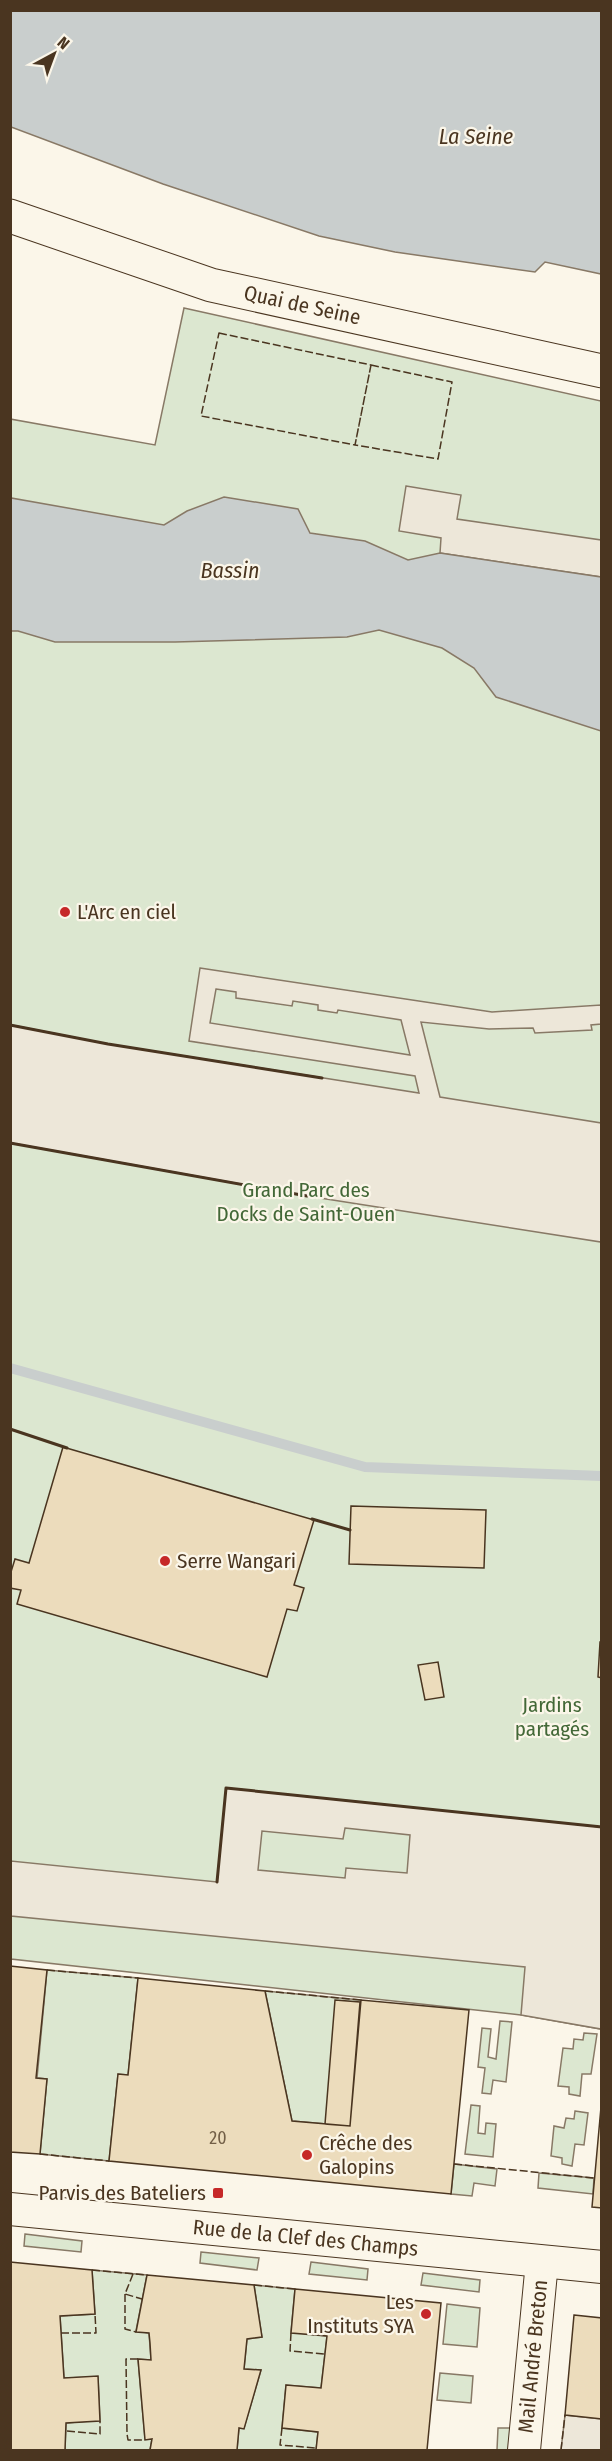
<svg xmlns="http://www.w3.org/2000/svg" width="612" height="2461" font-family="'Fira Sans Condensed',sans-serif">
<rect width="100%" height="100%" fill="#fbf6e9"/>
<!-- green -->
<path fill="#dce7d0" stroke="#887966" stroke-width="1.5" d="M 184,308 L 601,401 L 601,2029 L 521,2015 L 11,1959 L 10,419 L 155,445 Z
M 47,1970 L 138,1978 L 128,2075 L 118,2074 L 109,2161 L 40,2154 L 47,2079 L 37,2078 Z
M 265,1991 L 361,2000 L 350,2126 L 292,2121 Z
M 500,2021 L 512,2022 L 506,2082 L 493,2080 L 491,2094 L 482,2093 L 485,2068 L 478,2067 L 482,2028 L 491,2029 L 488,2057 L 496,2059 Z
M 584,2033 L 597,2034 L 591,2074 L 582,2074 L 580,2096 L 569,2094 L 569,2087 L 558,2086 L 563,2048 L 573,2049 L 574,2039 L 583,2040 Z
M 471,2105 L 480,2106 L 478,2133 L 485,2134 L 486,2123 L 496,2124 L 493,2157 L 465,2154 Z
M 575,2111 L 588,2113 L 584,2145 L 575,2144 L 572,2166 L 562,2164 L 562,2158 L 551,2156 L 554,2126 L 564,2128 L 566,2118 L 574,2119 Z
M 454,2164 L 497,2169 L 495,2186 L 474,2183 L 472,2196 L 451,2194 Z
M 539,2173 L 594,2178 L 593,2194 L 538,2188 Z
M 25,2234 L 82,2241 L 81,2252 L 24,2246 Z
M 201,2252 L 259,2258 L 257,2270 L 200,2263 Z
M 311,2262 L 368,2269 L 367,2280 L 309,2274 Z
M 92,2270 L 147,2275 L 136,2331 L 149,2333 L 151,2360 L 138,2359 L 145,2439 L 152,2439 L 150,2450 L 65,2450 L 66,2423 L 100,2420 L 98,2377 L 64,2378 L 60,2316 L 95,2314 Z
M 423,2273 L 480,2280 L 479,2292 L 421,2285 Z
M 254,2285 L 295,2289 L 291,2332 L 327,2336 L 321,2388 L 286,2385 L 282,2428 L 318,2432 L 316,2450 L 237,2450 L 239,2428 L 244,2428 L 261,2370 L 244,2369 L 247,2339 L 262,2337 Z
M 447,2304 L 480,2308 L 477,2347 L 443,2344 Z
M 440,2373 L 473,2376 L 471,2403 L 437,2400 Z
M 498,2428 L 514,2428 L 512,2450 L 497,2450 Z"/>
<!-- parking -->
<path fill="#ede7d9" stroke="#887966" stroke-width="1.5" fill-rule="evenodd" d="M 406,486 L 461,495 L 457,519 L 601,540 L 601,577 L 440,553 L 441,538 L 399,531 Z
M 200,968 L 492,1012 L 601,1005 L 601,1024 L 591,1025 L 592,1030 L 535,1033 L 533,1028 L 489,1029 L 421,1022 L 440,1097 L 601,1123 L 601,1242 L 307,1196 L 11,1143 L 11,1025 L 108,1044 L 419,1093 L 415,1076 L 189,1041 ZM 216,989 L 236,992 L 236,998 L 292,1006 L 293,1001 L 318,1005 L 318,1010 L 337,1013 L 338,1010 L 401,1020 L 410,1055 L 210,1023 Z
M 226,1788 L 601,1827 L 601,2029 L 521,2015 L 525,1967 L 11,1916 L 11,1861 L 217,1882 ZM 345,1828 L 410,1835 L 407,1873 L 346,1868 L 345,1878 L 258,1870 L 262,1831 L 343,1839 Z
M 565,2415 L 601,2419 L 601,2450 L 561,2450 Z"/>
<!-- water -->
<path fill="#c9cecd" stroke="#887966" stroke-width="1.5" d="M 10,11 L 601,11 L 601,274 L 545,262 L 535,272 L 395,252 L 319,236 L 163,184 L 11,127 Z
M 224,497 L 298,509 L 310,533 L 365,541 L 408,560 L 440,553 L 601,577 L 601,731 L 496,697 L 474,668 L 442,648 L 379,630 L 347,637 L 175,642 L 55,642 L 18,631 L 11,631 L 11,498 L 164,525 L 187,511 Z"/>
<g fill="none" stroke-linecap="round" stroke-linejoin="round">
<!-- stream -->
<path stroke="#c9cecd" stroke-width="10" d="M 10,1368 L 365,1467 L 602,1476"/>
</g>
<!-- building -->
<path fill="#ecdcbc" stroke="#4a3520" stroke-width="1.5" d="M 63,1447 L 314,1520 L 294,1585 L 304,1588 L 297,1611 L 287,1609 L 267,1677 L 17,1604 L 21,1590 L 10,1588 L 10,1575 L 15,1559 L 29,1563 Z
M 351,1506 L 486,1510 L 484,1568 L 349,1564 Z
M 600,1642 L 602,1642 L 602,1678 L 598,1677 Z
M 438,1662 L 444,1697 L 425,1700 L 418,1665 Z
M 10,1966 L 47,1970 L 36,2078 L 47,2079 L 40,2154 L 10,2152 Z
M 138,1978 L 265,1991 L 292,2121 L 350,2126 L 361,2000 L 469,2010 L 451,2194 L 109,2161 L 118,2074 L 128,2075 Z
M 335,2000 L 360,2002 L 350,2126 L 325,2124 Z
M 602,2096 L 602,2208 L 592,2207 Z
M 10,2262 L 92,2270 L 95,2314 L 60,2316 L 64,2378 L 98,2376 L 100,2421 L 66,2423 L 65,2450 L 10,2450 Z
M 147,2275 L 254,2285 L 262,2337 L 247,2339 L 244,2369 L 261,2370 L 244,2429 L 239,2428 L 237,2450 L 150,2450 L 152,2439 L 145,2440 L 138,2359 L 151,2360 L 150,2343 L 149,2333 L 136,2332 Z
M 295,2289 L 441,2303 L 427,2450 L 316,2450 L 318,2432 L 282,2428 L 286,2385 L 321,2388 L 327,2336 L 291,2333 Z
M 574,2315 L 602,2318 L 602,2419 L 565,2415 Z"/>
<g fill="none" stroke-linecap="round" stroke-linejoin="round">
<!-- street casing -->
<g stroke="#4a3520" stroke-width="34">
<g id="street">
<path id="s1" d="M 10,2209 L 602,2267"/>
<path id="s2" d="M 524,2450 L 542,2262"/>
</g>
</g>
<!-- primary casing -->
<g stroke="#4a3520" stroke-width="35">
<g id="primary">
<path id="s3" d="M 10,216 L 211,285 L 602,371"/>
</g>
</g>
<!-- street -->
<use href="#street" stroke="#fbf6e9" stroke-width="32"/>
<!-- primary -->
<use href="#primary" stroke="#fbf6e9" stroke-width="33"/>
<!-- fence -->
<path stroke="#4a3520" stroke-width="1.5" stroke-dasharray="8 3" stroke-linecap="butt" d="M 219,333 L 371,365 L 355,445 L 201,416 Z
M 371,365 L 452,382 L 438,459 L 355,445 Z
M 47,1970 L 138,1978
M 265,1991 L 361,2000
M 40,2154 L 109,2161
M 454,2164 L 594,2178
M 92,2270 L 147,2275
M 133,2274 L 125,2294 L 142,2299
M 254,2285 L 295,2289
M 125,2294 L 125,2329 L 136,2332
M 61,2333 L 96,2333 L 95,2314
M 291,2333 L 290,2351 L 324,2354
M 138,2359 L 126,2359 L 127,2434 L 128,2440 L 145,2440
M 282,2428 L 280,2445 L 316,2448
M 67,2431 L 100,2434 L 100,2421
M 561,2450 L 565,2415"/>
<!-- wall -->
<path stroke="#4a3520" stroke-width="3" d="M 10,1025 L 108,1044 L 322,1078
M 10,1143 L 307,1196
M 10,1429 L 67,1448
M 312,1519 L 350,1530
M 217,1882 L 226,1788 L 602,1827"/>
</g>
<!-- markers -->
<g fill="#c62828" stroke="#fbf6e9" stroke-width="2">
<circle cx="65" cy="912" r="6"/>
<circle cx="165" cy="1561" r="6"/>
<circle cx="307" cy="2155" r="6"/>
<rect x="212" y="2187" width="12" height="12" rx="3"/>
<circle cx="426" cy="2314" r="6"/>
</g>
<g text-anchor="middle" dominant-baseline="central" stroke-width="4.5" stroke-linejoin="round" paint-order="stroke">
<!-- number labels -->
<g font-size="18" fill="#725f47">
<text x="218" y="2138">20</text>
</g>
<!-- street labels -->
<g font-size="21" fill="#4a3520" stroke="#fbf6e9">
<text stroke="none"><textPath href="#s3" startOffset="306">Quai de Seine</textPath></text>
<text stroke="none"><textPath href="#s1" startOffset="297">Rue de la Clef des Champs</textPath></text>
<text stroke="none"><textPath href="#s2" startOffset="94">Mail André Breton</textPath></text>
</g>
<!-- poi labels -->
<g font-size="21" fill="#4a3520" stroke="#fbf6e9" text-anchor="start">
<text x="77" y="912">L'Arc en ciel</text>
<text x="177" y="1561">Serre Wangari</text>
<text x="319" y="2143">Crêche des<tspan x="319" dy="24">Galopins</tspan></text>
<text x="206" y="2193" text-anchor="end">Parvis des Bateliers</text>
<text x="414" y="2302" text-anchor="end">Les<tspan x="414" dy="24">Instituts SYA</tspan></text>
</g>
<!-- park labels -->
<g font-size="21" fill="#436837" stroke="#fbf6e9">
<text x="306" y="1190">Grand Parc des<tspan x="306" dy="24">Docks de Saint-Ouen</tspan></text>
<text x="552" y="1705">Jardins<tspan x="552" dy="24">partagés</tspan></text>
</g>
<!-- water labels -->
<g font-size="22" font-style="italic" fill="#4a3520" stroke="#fbf6e9">
<text x="476" y="136">La Seine</text>
<text x="230" y="570">Bassin</text>
</g>
</g>
<!-- border -->
<rect width="612" height="2461" fill="none" stroke="#4a3520" stroke-width="24"/>
<!-- north arrow -->
<g transform="translate(54 54) rotate(41)" stroke="#fbf6e9" stroke-width="4.5" paint-order="stroke">
<path d="M0-4.5L10 22L0 15L-10 22Z" fill="#4a3520"/>
<text y="-9" font-size="16" font-weight="bold" text-anchor="middle" fill="#4a3520">N</text>
</g>
</svg>
